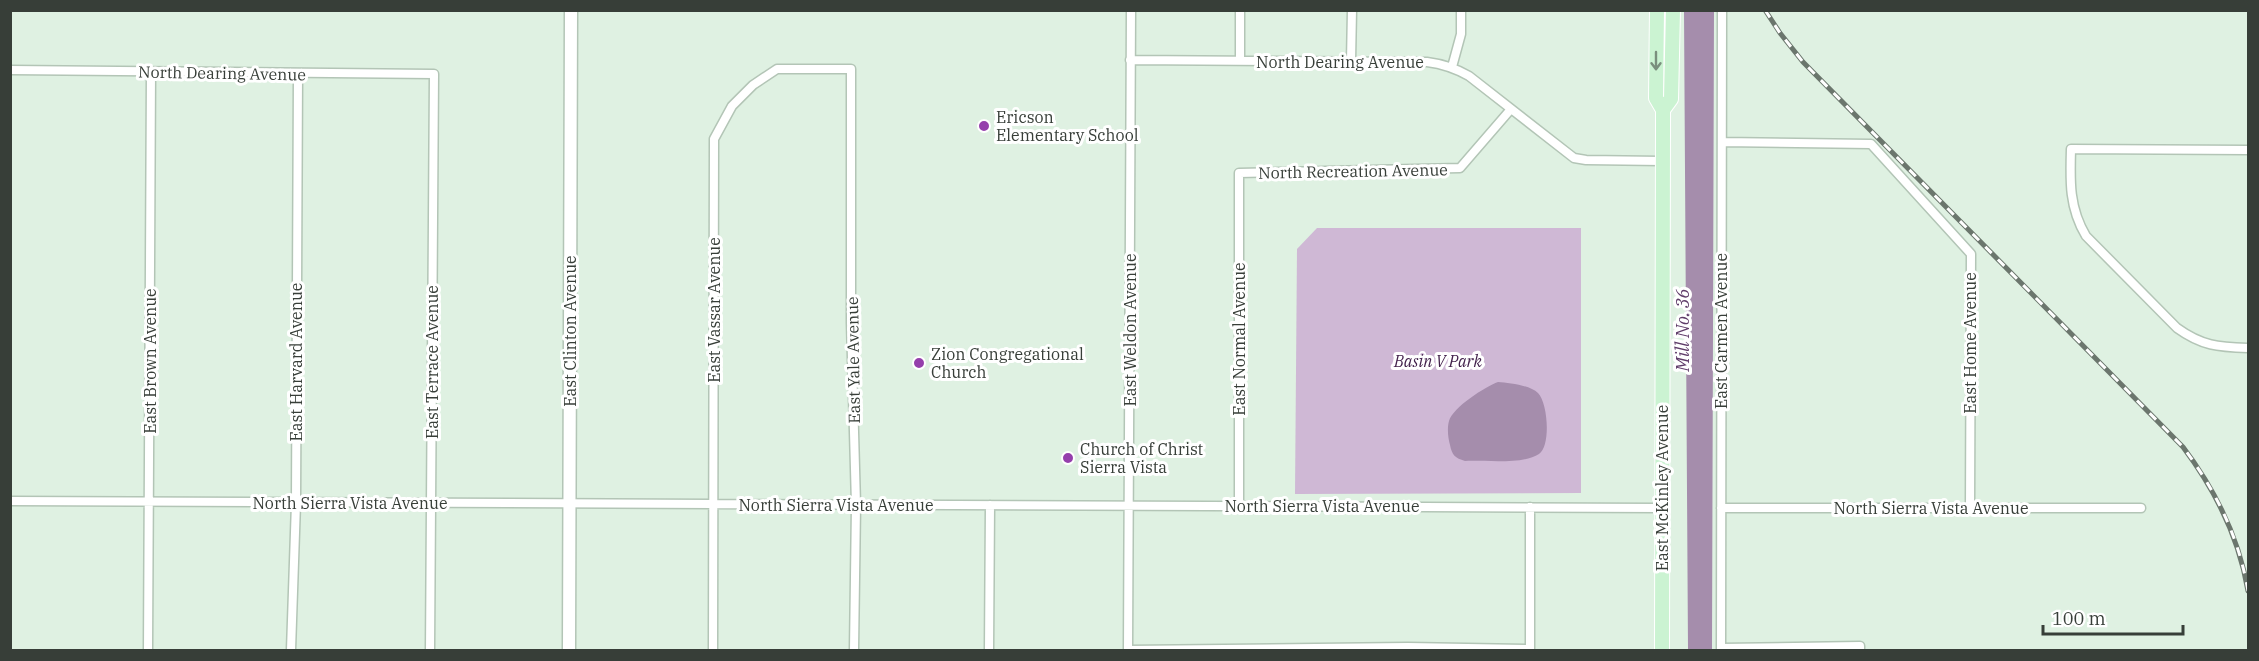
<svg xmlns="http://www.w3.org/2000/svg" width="2259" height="661" font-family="'IBM Plex Serif',serif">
<rect width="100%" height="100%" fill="#dff1e2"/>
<!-- green -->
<path fill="#cfb8d5" d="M 1317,228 L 1581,228 L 1581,493 L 1295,494 L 1297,249 Z"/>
<!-- water -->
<path fill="#a58dac" d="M 1684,11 L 1714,11 L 1712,650 L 1688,650 Z
M 1498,382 C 1509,383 1530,385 1538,393 C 1548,403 1551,446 1539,454 C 1522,465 1485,460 1465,461 C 1455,458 1452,455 1450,445 C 1448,438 1447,428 1449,421 C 1453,407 1485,387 1498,382 Z"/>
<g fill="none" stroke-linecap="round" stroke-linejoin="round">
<!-- minor casing -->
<g stroke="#b3c5b6" stroke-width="11">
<path id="minor" d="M 1240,10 L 1240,61
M 1130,60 L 1427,62 C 1443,64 1455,68 1469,76 L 1574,158 L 1586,160 L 1662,161
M 1351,61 L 1352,10
M 1452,67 L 1461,34 L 1461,10
M 10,70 L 434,74 L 430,650
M 1722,142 L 1871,144 L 1971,254 L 1970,508
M 2248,150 L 2071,149 C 2070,181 2069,208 2086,236 L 2177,328 C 2202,346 2218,347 2248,348
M 10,501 L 1662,508
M 1239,506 L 1239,173 L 1460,168 L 1511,109
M 1721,508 L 2141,508
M 1721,648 L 1860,646 L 1860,650
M 148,650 L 151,72
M 291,650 L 296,503 L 298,74
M 713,650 L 714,139 L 732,106 L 753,85 L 777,69 L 851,69 L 851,322 L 856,505 L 854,650
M 989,650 L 990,505
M 1128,650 L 1131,10
M 1128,650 L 1408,647 L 1530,649
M 1530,650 L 1530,507
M 1721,650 L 1722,10"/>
</g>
<!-- secondary casing -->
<g stroke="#b3c5b6" stroke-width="15">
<path id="secondary" d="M 569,650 L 571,10"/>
</g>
<!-- primary casing -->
<g stroke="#fff" stroke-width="16">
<path id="primary" d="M 1657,10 L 1656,98 L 1663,110 L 1663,125 L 1662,650
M 1663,110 L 1671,99 L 1673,10"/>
</g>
<!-- minor -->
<use href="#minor" stroke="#fff" stroke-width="8"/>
<!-- secondary -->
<use href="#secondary" stroke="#fff" stroke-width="12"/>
<!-- primary -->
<use href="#primary" stroke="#cbf3d2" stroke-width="14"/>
<!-- rail casing -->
<g stroke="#6b766d" stroke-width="5">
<path id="rail" d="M 1765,10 L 1780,33 L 1803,62 L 2183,447 C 2216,491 2239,537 2248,591"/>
</g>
<!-- rail -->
<use href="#rail" stroke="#fff" stroke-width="3" stroke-dasharray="9" stroke-linecap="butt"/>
</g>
<!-- one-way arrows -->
<defs><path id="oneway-shaft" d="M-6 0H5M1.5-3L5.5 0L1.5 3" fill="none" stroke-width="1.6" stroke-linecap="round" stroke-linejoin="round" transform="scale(1.5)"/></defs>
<use stroke="#7a8f7d" href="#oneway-shaft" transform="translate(1656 61) rotate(90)"/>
<!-- markers -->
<g fill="#953fac" stroke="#fff" stroke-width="2">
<circle cx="984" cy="126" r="6"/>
<circle cx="919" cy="363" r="6"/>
<circle cx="1068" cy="458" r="6"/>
</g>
<g text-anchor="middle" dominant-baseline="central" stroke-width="6" stroke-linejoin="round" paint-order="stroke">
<!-- street labels -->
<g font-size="16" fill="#373e38" stroke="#fff">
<text x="1340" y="62">North Dearing Avenue</text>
<text transform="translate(222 73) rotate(1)">North Dearing Avenue</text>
<text transform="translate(1353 171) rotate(-1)">North Recreation Avenue</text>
<text transform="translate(714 310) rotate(-90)">East Vassar Avenue</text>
<text transform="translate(1130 330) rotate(-90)">East Weldon Avenue</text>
<text transform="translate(570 331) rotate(-90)">East Clinton Avenue</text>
<text transform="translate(1721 331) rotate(-90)">East Carmen Avenue</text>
<text transform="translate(1239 339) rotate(-90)">East Normal Avenue</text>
<text transform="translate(1970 343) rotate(-90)">East Home Avenue</text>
<text transform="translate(853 360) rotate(-91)">East Yale Avenue</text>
<text transform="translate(150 361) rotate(-90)">East Brown Avenue</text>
<text transform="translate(296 362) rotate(-90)">East Harvard Avenue</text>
<text transform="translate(432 362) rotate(-90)">East Terrace Avenue</text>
<text transform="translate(1662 488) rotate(-90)">East McKinley Avenue</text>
<text x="350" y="503">North Sierra Vista Avenue</text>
<text x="836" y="505">North Sierra Vista Avenue</text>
<text x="1322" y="506">North Sierra Vista Avenue</text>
<text x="1931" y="508">North Sierra Vista Avenue</text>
</g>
<!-- poi labels -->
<g font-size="16" fill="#373e38" stroke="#fff" text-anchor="start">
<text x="996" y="117">Ericson<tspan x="996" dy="18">Elementary School</tspan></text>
<text x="931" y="354">Zion Congregational<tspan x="931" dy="18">Church</tspan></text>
<text x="1080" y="449">Church of Christ<tspan x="1080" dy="18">Sierra Vista</tspan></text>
</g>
<!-- park labels -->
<g font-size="16" font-style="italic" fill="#43224c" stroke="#fff">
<text x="1438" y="361">Basin V Park</text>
</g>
<!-- water labels -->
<g font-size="18" font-style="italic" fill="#5f3c69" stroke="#fff">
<text transform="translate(1682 330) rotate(-90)">Mill No. 36</text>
</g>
</g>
<!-- border -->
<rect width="2259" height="661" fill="none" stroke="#373e38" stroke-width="24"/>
<!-- scale -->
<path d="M2043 625v9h140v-9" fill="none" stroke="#373e38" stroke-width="3"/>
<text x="2052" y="625" font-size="18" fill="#373e38" stroke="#ffffff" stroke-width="4.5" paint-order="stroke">100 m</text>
</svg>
